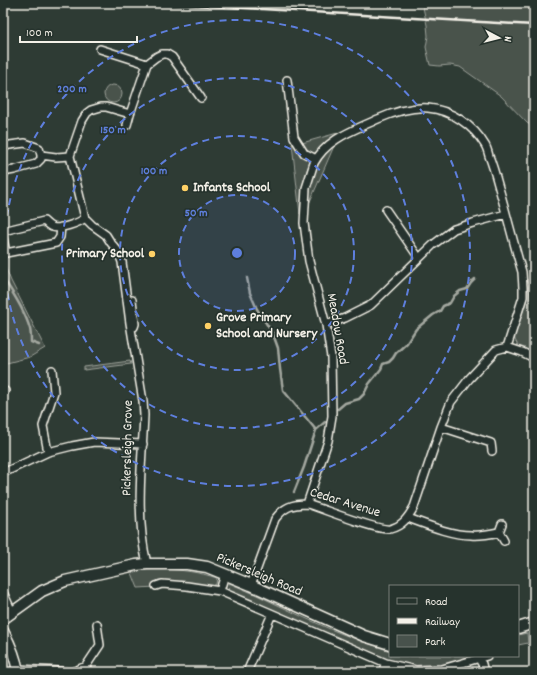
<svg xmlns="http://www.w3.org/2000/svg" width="537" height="675" font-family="Dekko,sans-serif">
<rect width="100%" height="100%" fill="#2e3b34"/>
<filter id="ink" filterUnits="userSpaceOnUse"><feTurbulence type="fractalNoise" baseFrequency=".025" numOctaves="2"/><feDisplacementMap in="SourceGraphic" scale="8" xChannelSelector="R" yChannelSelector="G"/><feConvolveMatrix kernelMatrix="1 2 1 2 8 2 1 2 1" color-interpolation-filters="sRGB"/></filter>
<g filter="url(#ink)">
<!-- green -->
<path fill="#48524c" stroke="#9ea29a" d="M 422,3 L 534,3 L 534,127 L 527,123 L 501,96 L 460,67 L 450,65 L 439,66 L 430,65 L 426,47 L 428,36 L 427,25 Z
M104 94a9 9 0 1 1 18 0a9 9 0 1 1-18 0Z
M 341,132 C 334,138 326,144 319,150 C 303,167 302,192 300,214 L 292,144 L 302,143 Z
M 334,146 L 308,206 C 307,183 316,161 334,146 Z
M 3,261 L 11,281 L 45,348 L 30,357 L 3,364 Z
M 527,279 L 532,306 L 534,322 L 534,355 L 519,347 L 515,340 L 514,334 L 521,317 L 526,302 Z
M 130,361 L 131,364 L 84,370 L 84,367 Z
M 163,569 C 182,570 199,572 217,578 L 216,584 L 213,586 L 188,583 L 158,580 L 156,587 L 138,588 L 132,573 L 142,570 Z
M 229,583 C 264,597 296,615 330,629 C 349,637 370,644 390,651 L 390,656 L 479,656 L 446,665 L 421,667 L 389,660 L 228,592 Z
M 527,633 L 528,643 L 518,645 L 518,635 Z"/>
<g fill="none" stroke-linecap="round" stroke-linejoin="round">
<!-- stream -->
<path stroke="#a4a8a0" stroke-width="2.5" d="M 531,3 L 534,7
M 3,278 C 14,294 25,311 30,329 C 31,333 31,338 31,342 L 39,345
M 247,278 L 250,293 L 257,309 L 273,334 L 278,348 L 280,369 L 283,390 L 316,430
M 338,409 L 345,403 L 359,399 L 364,394 L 369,384 L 381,369 L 383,364 L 389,362 L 393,358 L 396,353 L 407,343 L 416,329 L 433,315 L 440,311 L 443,306 L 450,303 L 454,296 L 460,291 L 467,289 L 471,283 L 475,279
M 294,492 L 304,467 L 316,430 L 325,422"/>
<!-- street casing -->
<g stroke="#f4f1e8" stroke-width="10">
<path id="street" d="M 100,49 L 147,64
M 287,80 L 294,137 L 304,153 L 316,159
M 127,125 L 130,114
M 3,147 L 10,145 L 25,143 L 39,148 L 41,155 L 41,159 L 36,164 L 14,170 L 3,172
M 41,155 L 56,157 L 70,156
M 386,210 L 419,258
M 3,231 L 44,221 C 46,223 49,226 52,227 C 59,230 79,223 85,218
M 3,238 L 6,253 L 56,243 L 60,237 L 61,227
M 132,300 L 135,324 L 134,327
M 326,325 L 345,318 L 371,305 L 434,244 L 454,229 L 473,223 L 506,214
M 3,391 L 5,391
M 441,427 L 491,443 L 492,451
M 48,452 L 43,426 L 54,392 L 52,370
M 3,473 L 48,452 L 72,446 L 94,442 L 143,444
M 307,504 L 328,441 L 332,416 L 331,357 L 326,325 L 309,261 L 304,223 L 306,188 L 314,163 C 327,138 355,130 378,119 C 392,113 412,107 428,108 C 451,110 473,125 485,145 C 487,148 488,152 489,156 C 493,166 496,177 499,188 C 507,216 514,244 522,272 L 523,288 L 523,297 L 507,347
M 408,518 C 427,525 451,535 471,535 C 481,536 490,534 499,532 L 504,541
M 499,532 L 502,524
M 147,564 C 135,515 142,464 144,415 L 143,401 L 130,323 L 122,262 L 118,251 L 111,243 L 106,235 L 92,225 L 85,218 L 70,156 L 82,121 L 87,113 L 91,110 L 101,107 L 106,107 L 130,114 L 147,64 L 156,57 L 162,54 L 167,54 L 172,57 L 201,98
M 251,585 L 275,519 C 284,507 292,504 307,504 C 321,508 378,531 390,529 C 402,526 408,518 414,507 L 441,427 L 451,402 L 469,379 L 496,350 L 507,347 L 522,352 L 534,358
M 156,586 L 162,584 L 187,586 L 220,591 L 386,663 L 416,670 L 442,669 L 487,656
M 220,591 L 225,574
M 3,592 L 12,612
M 479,659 L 482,664 L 484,672
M 18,669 L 57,671 L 68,672
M 72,672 L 86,666 L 100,645 L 97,624
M 247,672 L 272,614
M 382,672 L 386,663"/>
</g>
<!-- secondary casing -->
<g stroke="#f4f1e8" stroke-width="13">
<path id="secondary" d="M 3,619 L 42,591 L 65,581 L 136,565 L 147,564 L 187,564 L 207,567 L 251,585 L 364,636 L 390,644
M 518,628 L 534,623
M 3,631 C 10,644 16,658 18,672"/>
</g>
<!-- street -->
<use href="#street" stroke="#26332d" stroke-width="7"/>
<!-- secondary -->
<use href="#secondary" stroke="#26332d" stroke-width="10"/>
<!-- rail -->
<path stroke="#f4f1e8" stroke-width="2.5" d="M 158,3 L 534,25"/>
</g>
</g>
<!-- distance rings -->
<circle cx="237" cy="253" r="58" fill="#5e7fdd" fill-opacity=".12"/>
<g fill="none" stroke="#5e7fdd" stroke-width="2" stroke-dasharray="7 5">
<circle cx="237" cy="253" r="58"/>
<circle cx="237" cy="253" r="117"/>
<circle cx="237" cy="253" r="175"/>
<circle cx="237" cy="253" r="233"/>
</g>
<!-- markers -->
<g fill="#ffd166" stroke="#26332d" stroke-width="1.5">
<circle cx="185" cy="188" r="4"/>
<circle cx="152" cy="254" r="4"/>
<circle cx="208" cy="326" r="4"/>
</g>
<g text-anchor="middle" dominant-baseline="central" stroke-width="3.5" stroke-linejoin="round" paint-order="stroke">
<!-- poi labels -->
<g font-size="14" font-weight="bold" fill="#f4f1e8" stroke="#26332d" text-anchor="start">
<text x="193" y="188">Infants School</text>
<text x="144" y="254" text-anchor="end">Primary School</text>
<text x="216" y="318">Grove Primary<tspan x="216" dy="16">School and Nursery</tspan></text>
</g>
<!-- street labels -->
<g font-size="14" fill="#f4f1e8" stroke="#26332d">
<text transform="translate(337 329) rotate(80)">Meadow Road</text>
<text transform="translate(128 448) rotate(-89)">Pickersleigh Grove</text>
<text transform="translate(345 503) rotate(17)">Cedar Avenue</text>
<text transform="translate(259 575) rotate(23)">Pickersleigh Road</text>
</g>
</g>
<circle cx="237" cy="253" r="6" fill="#5e7fdd" stroke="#26332d" stroke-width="2"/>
<g font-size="12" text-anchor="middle" font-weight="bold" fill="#5e7fdd" stroke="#26332d" stroke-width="3.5" stroke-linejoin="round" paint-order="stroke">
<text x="72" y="92">200 m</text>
<text x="113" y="133">150 m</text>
<text x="154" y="174">100 m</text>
<text x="196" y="216">50 m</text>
</g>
<!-- margin -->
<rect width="537" height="675" fill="none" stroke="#26332d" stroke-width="16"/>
<rect x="8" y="8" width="521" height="659" fill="none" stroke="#f4f1e8" stroke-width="1.5" filter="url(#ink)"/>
<!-- legend -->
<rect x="389" y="585" width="130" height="72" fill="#26332d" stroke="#787f78"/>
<rect x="397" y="598" width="20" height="6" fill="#26332d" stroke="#787f78"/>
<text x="425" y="605" font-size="12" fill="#f4f1e8">Road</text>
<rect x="397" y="618" width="20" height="6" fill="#f4f1e8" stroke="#787f78"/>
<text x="425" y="625" font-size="12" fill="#f4f1e8">Railway</text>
<rect x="397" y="635" width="20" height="12" fill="#48524c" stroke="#787f78"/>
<text x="425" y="645" font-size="12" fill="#f4f1e8">Park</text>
<!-- north arrow -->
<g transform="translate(499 38) rotate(97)" stroke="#26332d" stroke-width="3" paint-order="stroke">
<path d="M0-3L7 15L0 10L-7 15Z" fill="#f4f1e8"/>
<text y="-6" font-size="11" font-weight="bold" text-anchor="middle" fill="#f4f1e8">N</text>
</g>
<!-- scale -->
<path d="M20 36v6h117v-6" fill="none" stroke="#f4f1e8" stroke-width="2"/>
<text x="26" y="36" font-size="12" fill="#f4f1e8" stroke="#26332d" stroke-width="3" paint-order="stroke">100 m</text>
</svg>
